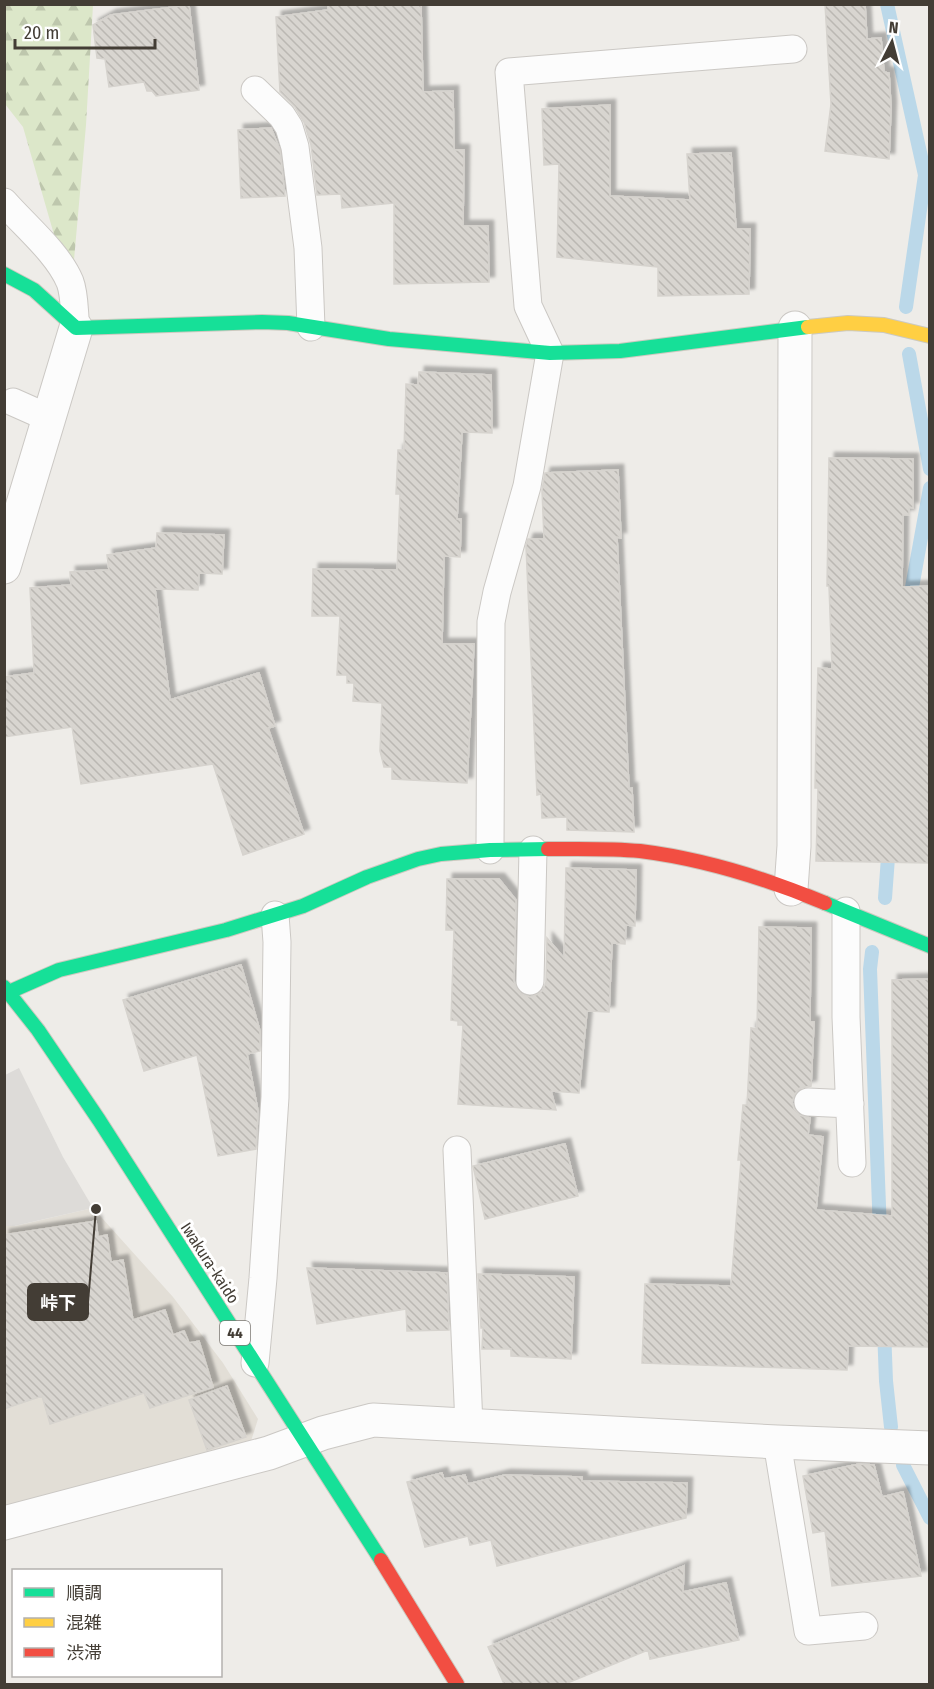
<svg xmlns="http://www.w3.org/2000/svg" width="934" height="1689" font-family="'Fira Sans Condensed','Noto Sans JP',sans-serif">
<defs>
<pattern id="forest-firs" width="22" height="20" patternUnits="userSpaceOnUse" patternTransform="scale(1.5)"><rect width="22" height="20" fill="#dce7c9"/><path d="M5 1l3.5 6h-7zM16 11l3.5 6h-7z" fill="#bec7ad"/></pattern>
<pattern id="building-back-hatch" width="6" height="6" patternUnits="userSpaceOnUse" patternTransform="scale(1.5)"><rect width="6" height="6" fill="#d8d5d0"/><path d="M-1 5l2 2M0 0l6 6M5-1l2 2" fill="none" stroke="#bbb8b3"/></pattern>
<filter id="shadow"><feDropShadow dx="5.5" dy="-5.5" stdDeviation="1.5" flood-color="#0004"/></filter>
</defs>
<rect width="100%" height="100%" fill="#eeece8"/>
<!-- residential -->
<path fill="#e2ded6" d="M 93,1208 L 173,1297 L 223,1363 L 258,1419 L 251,1441 L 5,1507 L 4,1226 L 15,1226 Z"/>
<!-- forest -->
<path fill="url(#forest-firs)" d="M 4,5 L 93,5 L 86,125 L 74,260 L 57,245 L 23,127 L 5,104 Z"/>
<!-- parking -->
<path fill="#dddbd8" d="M 19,1068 L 63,1157 L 93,1208 L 14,1226 L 5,1226 L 5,1075 Z"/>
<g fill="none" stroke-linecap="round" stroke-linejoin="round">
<!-- stream -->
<path stroke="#bbd8e9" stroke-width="14" d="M 887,4 L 925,175 L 906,307
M 909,354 L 930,469
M 909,604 L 930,488
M 885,898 L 889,844
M 872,952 L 870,969 L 880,1232
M 884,1329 L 886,1381 L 891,1427
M 903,1465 L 930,1518"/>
</g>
<!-- building -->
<path fill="url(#building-back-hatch)" stroke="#d6d3ce" stroke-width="1.5" filter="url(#shadow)" d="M 328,4 L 421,4 L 423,92 L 453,91 L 454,150 L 464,150 L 463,226 L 488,226 L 489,282 L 394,284 L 394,203 L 342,208 L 341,194 L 317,195 L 311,145 L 304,122 L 295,107 L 280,92 L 276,17 L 328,10 Z
M 825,4 L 865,4 L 867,39 L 881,38 L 884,72 L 889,73 L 891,107 L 889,159 L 825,151 L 831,104 Z
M 189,5 L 199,90 L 156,96 L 152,91 L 147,91 L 144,82 L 109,87 L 105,59 L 97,58 L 93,25 L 111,15 Z
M 610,105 L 610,196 L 690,200 L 687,154 L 731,153 L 736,229 L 750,229 L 749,294 L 658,296 L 658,267 L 557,257 L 559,164 L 544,165 L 542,109 Z
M 271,128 L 280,150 L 285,196 L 241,198 L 238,130 Z
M 419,372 L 491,375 L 492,433 L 462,432 L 457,519 L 461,519 L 460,557 L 444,556 L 442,644 L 474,644 L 467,783 L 392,779 L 392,767 L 384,767 L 380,751 L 382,703 L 353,701 L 354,683 L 347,683 L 347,675 L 337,675 L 340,616 L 312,616 L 313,569 L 397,570 L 400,494 L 396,494 L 398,450 L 404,450 L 406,384 L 418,385 Z
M 829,458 L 913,459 L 913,508 L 909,507 L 909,515 L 903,515 L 902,587 L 930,586 L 930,863 L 816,861 L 818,788 L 815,788 L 816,736 L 818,668 L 832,669 L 829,586 L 827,586 Z
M 618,470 L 621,538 L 617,537 L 629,789 L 632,788 L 634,832 L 567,830 L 567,817 L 542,818 L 541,794 L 537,795 L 526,546 L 528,539 L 544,539 L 542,490 L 545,473 Z
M 157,533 L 224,535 L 222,574 L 199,573 L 198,590 L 155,589 L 170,700 L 259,673 L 275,726 L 268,728 L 304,834 L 243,855 L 213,764 L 81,784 L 72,727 L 4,737 L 4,677 L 34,673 L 30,588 L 71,585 L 70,572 L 109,570 L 107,555 L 156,548 Z
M 566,868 L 636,870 L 635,926 L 626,925 L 625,944 L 612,943 L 609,1012 L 587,1011 L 579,1093 L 551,1091 L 556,1110 L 458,1104 L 463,1025 L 458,1025 L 458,1021 L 451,1020 L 454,930 L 446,930 L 447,879 L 499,879 L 516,900 L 514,981 L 517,989 L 521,994 L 530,997 L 538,994 L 543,990 L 546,982 L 547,938 L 564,958 Z
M 759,927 L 811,928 L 810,1022 L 814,1022 L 811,1086 L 800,1088 L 795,1094 L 792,1102 L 794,1109 L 799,1115 L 810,1118 L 808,1135 L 823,1137 L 816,1210 L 892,1216 L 892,980 L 929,979 L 930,1347 L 848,1346 L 847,1370 L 642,1363 L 645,1284 L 731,1286 L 741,1160 L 738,1160 L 743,1105 L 747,1105 L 751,1028 L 757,1029 Z
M 241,965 L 260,1031 L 260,1051 L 247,1054 L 258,1111 L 256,1149 L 218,1156 L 197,1055 L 144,1071 L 123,1000 Z
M 565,1144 L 578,1196 L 485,1219 L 473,1166 Z
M 96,1221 L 98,1237 L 107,1235 L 111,1262 L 123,1260 L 133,1320 L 165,1310 L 173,1335 L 184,1331 L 189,1343 L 199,1341 L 213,1387 L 150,1408 L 144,1393 L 50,1424 L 42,1396 L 4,1409 L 4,1235 Z
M 307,1268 L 447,1273 L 449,1330 L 407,1331 L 406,1309 L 317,1324 Z
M 478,1274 L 574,1277 L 571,1359 L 511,1356 L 511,1349 L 482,1349 L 483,1328 L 481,1328 Z
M 227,1386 L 246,1437 L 207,1450 L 189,1400 Z
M 859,1464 L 874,1465 L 882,1497 L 903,1492 L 921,1576 L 832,1586 L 825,1531 L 813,1533 L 803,1476 Z
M 442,1473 L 444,1479 L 465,1475 L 468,1484 L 505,1475 L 582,1477 L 582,1481 L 687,1483 L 686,1518 L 497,1566 L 491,1540 L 470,1545 L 468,1536 L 425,1547 L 407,1482 Z
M 684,1566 L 683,1592 L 726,1583 L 739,1640 L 650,1659 L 648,1650 L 565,1684 L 504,1684 L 488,1647 Z"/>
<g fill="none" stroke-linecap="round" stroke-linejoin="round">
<!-- lane casing -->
<g stroke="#cbc8c4" stroke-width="29">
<path id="lane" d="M 255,90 L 282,116 L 289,127 L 295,147 L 308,248 L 311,327
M 4,202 C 25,226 58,253 70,282 C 75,295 74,314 76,328
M 13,402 L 49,418
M 490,850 L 491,622 L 497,592 L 527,486 L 550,353 L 528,306 L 509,72 L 793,49
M 846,911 L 846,1017 L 852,1163
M 530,981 L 533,850
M 808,1102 L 850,1104
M 457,1150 L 469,1425
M 255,1363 L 263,1278 L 275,1097 L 277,942 L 275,915
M 777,1442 L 808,1631 L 864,1626"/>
</g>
<!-- street casing -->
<g stroke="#cbc8c4" stroke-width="35">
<path id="street" d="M 4,567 L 76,328
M 791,889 L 794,846 L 795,328
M 4,1523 L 269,1453 L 323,1433 L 373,1420 L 777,1442 L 930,1448"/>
</g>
<!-- fast casing -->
<g stroke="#ccc9bf" stroke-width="16">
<path id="fast" d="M 4,274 L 34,290 L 76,328 L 262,322 L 288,323 L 389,339 L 550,353 L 620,351 L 808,327
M 825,903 L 930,946
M 4,987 L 38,1030 L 99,1120 L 381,1560
M 9,992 L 59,970 L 226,930 L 303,906 L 367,877 L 418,859 L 441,854 L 490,850 L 548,849"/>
</g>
<!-- slow casing -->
<g stroke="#ccc9bf" stroke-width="16">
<path id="slow" d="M 808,327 L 848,323 L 884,325 L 930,336"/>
</g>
<!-- jam casing -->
<g stroke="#ccc9bf" stroke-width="16">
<path id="jam" d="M 548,849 C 578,849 609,848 640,851 C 704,859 765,878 825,903
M 381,1560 L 457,1684"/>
</g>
<!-- lane -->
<use href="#lane" stroke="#fcfcfc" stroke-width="27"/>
<!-- street -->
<use href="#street" stroke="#fcfcfc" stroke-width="33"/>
<!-- fast -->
<use href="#fast" stroke="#16e098" stroke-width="14"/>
<!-- slow -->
<use href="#slow" stroke="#ffcf43" stroke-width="14"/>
<!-- jam -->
<use href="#jam" stroke="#f24e42" stroke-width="14"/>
</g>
<g text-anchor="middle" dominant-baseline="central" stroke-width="6" stroke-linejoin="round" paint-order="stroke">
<!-- shield labels -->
<rect fill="#fff" stroke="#7b7772" stroke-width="1.5" x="220" y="1321" width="30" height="24" rx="4.5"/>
<g font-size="15" font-weight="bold" fill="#433d35">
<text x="235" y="1333">44</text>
</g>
<!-- street labels -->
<g font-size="16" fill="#433d35" stroke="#fff">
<text transform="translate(210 1263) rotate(57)">Iwakura-kaido</text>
</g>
</g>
<!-- callouts -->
<path fill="none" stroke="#433d35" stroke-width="2" d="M96 1209L88 1302"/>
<circle fill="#433d35" stroke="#fff" stroke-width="2" cx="96" cy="1209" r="6"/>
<rect fill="#433d35" stroke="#433d35" stroke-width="2" x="28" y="1284" width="60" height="36" rx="6"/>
<g font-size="18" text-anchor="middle" font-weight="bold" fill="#fff">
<text x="58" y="1309">峠下</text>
</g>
<!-- border -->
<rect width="934" height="1689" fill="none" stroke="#433d35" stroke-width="12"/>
<!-- legend -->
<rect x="12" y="1569" width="210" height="108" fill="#ffffff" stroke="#b4b1ae" stroke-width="1.5"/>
<rect x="24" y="1588" width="30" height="9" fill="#16e098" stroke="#b4b1ae" stroke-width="1.5"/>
<text x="66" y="1599" font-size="18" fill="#433d35">順調</text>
<rect x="24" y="1618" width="30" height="9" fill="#ffcf43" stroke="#b4b1ae" stroke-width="1.5"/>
<text x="66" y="1629" font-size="18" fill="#433d35">混雑</text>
<rect x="24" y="1648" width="30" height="9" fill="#f24e42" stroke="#b4b1ae" stroke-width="1.5"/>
<text x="66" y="1659" font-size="18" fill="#433d35">渋滞</text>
<!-- north arrow -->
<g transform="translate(892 42) rotate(6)" stroke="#ffffff" stroke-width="4.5" paint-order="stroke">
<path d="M0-4.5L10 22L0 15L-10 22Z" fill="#433d35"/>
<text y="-9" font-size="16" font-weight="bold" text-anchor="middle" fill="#433d35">N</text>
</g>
<!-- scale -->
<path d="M15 39v9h140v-9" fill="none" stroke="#433d35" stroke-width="3"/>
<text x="24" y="39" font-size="18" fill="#433d35" stroke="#ffffff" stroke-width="4.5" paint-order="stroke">20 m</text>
</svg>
